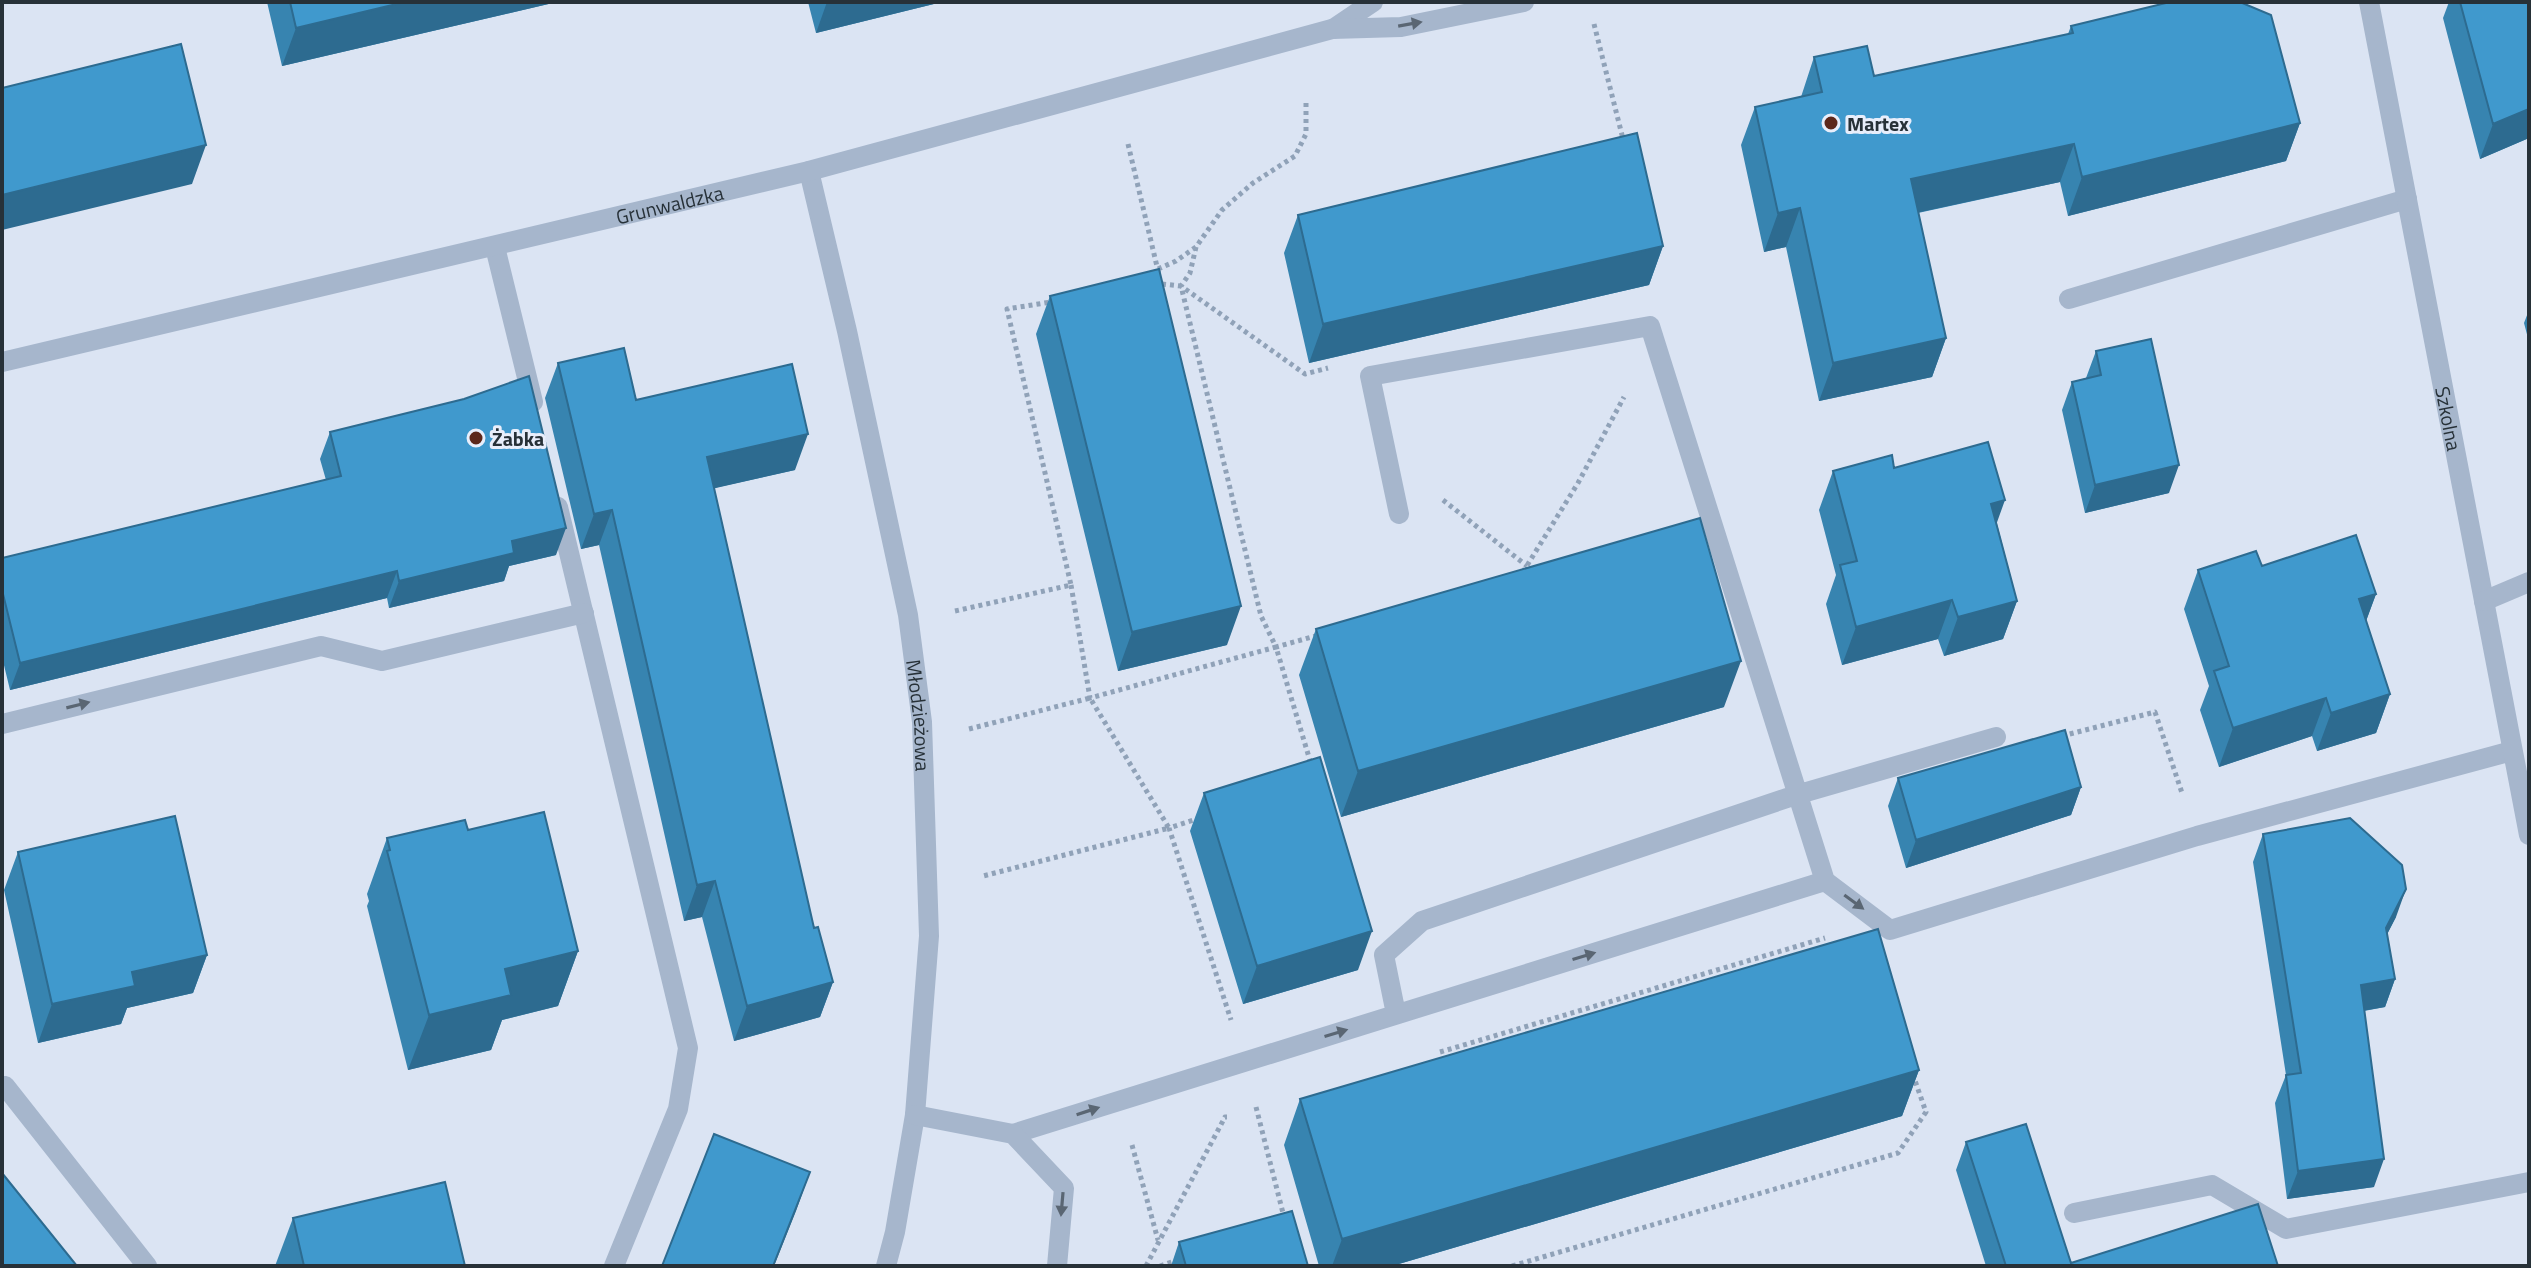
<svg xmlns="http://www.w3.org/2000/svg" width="2531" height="1268" font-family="'Titillium Web',sans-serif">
<rect width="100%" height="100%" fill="#dbe4f3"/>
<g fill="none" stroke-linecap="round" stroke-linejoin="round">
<!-- path -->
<path stroke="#90a2b8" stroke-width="5" stroke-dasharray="4 4" stroke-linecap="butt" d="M 1594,24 L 1624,143
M 1128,144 L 1159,275
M 1196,247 L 1190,273 L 1181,286 L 1305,374 L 1328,368
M 1158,269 L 1176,261 L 1196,247 L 1222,210 L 1253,183 L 1295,156 L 1306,134 L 1306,100
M 1162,284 L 1181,286 L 1261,616 L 1276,647 L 1319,635
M 1443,500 L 1527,566
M 1523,572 L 1578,483 L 1624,397
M 1071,585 L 1090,698 L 1276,647 L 1311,764
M 955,611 L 1071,585 L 1007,309 L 1051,302
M 969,729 L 1090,698 L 1169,828 L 983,876
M 2062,736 L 2155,712 L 2182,793
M 1200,818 L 1169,828 L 1231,1020
M 1440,1052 L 1825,938
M 1256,1107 L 1284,1217
M 1132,1145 L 1158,1240
M 1146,1266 L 1225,1117 L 1227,1117
M 1160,1266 L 1178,1260
M 1512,1266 L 1898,1153 L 1926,1112 L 1913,1075"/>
<!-- service -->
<path stroke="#a6b6cc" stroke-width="20" d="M 2069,299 L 2407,199
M 1399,514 L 1370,376 L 1650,326 L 1825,881
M 1396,1014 L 1384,955 L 1422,921 L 1796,795 L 1996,737
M 1013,1134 L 1825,881 L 1890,930 L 2197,836 L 2512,751
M 2074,1213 L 2212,1185 L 2286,1229 L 2529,1182"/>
<!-- minor -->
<g stroke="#a6b6cc" stroke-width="20">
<path id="s1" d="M 2369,2 L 2529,835"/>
<path id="s2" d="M 809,171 L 847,331 L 908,615 L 922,722 L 929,936 L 915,1115 L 895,1232 L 886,1266"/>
<path d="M 495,247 L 533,402"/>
<path d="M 558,507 L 688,1048 L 678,1109 L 614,1266"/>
<path d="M 2484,601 L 2529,582"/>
<path d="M 2,724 L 321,646 L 382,661 L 584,613"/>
<path d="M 5,1086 L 147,1266"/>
<path d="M 915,1115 L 1013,1134 L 1064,1188 L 1057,1266"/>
</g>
<!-- tertiary -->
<g stroke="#a6b6cc" stroke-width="20">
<path d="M 1333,29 L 1373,2"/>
<path id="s3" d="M 2,362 L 809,171 L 1332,29 L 1401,27 L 1524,2"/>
</g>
</g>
<!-- wall -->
<path fill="#3784b0" d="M 267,2 L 557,2 L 282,66 Z
M 808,2 L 942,2 L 816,33 Z
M 2449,2 L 2529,2 L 2529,138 L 2480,159 L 2443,18 Z
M 2071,26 L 2300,123 L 2286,161 L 2068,216 L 2060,182 L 1918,213 L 1946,338 L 1932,377 L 1819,401 L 1786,247 L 1764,252 L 1741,145 L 1755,107 L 1801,97 L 1814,57 L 1874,76 L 2068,34 Z
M 1298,215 L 1663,246 L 1649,285 L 1309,363 L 1284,253 Z
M 1050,296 L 1227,645 L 1118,671 L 1036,334 Z
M 2529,310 L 2529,342 L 2524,323 Z
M 2096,351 L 2169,493 L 2085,513 L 2062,410 L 2072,382 L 2086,378 Z
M 558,363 L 636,400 L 795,470 L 714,488 L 814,928 L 833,982 L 820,1017 L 734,1041 L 702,917 L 684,921 L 599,545 L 581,549 L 545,398 Z
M 330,432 L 556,555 L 509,566 L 504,581 L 389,608 L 387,598 L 10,690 L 2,657 L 2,558 L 326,480 L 320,459 Z
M 1894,468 L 1997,524 L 2017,601 L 2003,639 L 1944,656 L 1938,639 L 1842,665 L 1826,604 L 1836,575 L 1819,510 L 1833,471 Z
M 2262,566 L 2376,594 L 2366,621 L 2390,694 L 2376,733 L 2317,751 L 2312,736 L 2219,767 L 2200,710 L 2209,686 L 2184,609 L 2198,570 Z
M 1316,629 L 1724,707 L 1341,817 L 1299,675 Z
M 1898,778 L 2081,787 L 2071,815 L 1906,868 L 1888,806 Z
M 1204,793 L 1358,970 L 1243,1004 L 1190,831 Z
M 468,830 L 578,951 L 558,1006 L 502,1020 L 491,1050 L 408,1070 L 367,906 L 369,901 L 367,894 L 387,838 Z
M 2263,834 L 2396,917 L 2387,934 L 2395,979 L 2385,1007 L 2364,1011 L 2374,1187 L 2287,1199 L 2275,1103 L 2286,1075 L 2253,862 Z
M 18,852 L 207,955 L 193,993 L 127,1008 L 121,1024 L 38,1043 L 4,890 Z
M 1919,1070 L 1902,1116 L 1392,1266 L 1319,1266 L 1284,1145 L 1300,1099 Z
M 1966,1142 L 2071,1263 L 2278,1266 L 1986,1266 L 1956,1170 Z
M 293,1218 L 465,1266 L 275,1266 Z
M 1179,1242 L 1308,1266 L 1171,1266 Z"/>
<!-- shaded-wall -->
<path fill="#2d6b90" d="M 405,2 L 557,2 L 282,66 L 296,28 Z
M 827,2 L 942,2 L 816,33 Z
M 2529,109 L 2529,138 L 2480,159 L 2493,124 Z
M 2300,123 L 2286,161 L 2068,216 L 2082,177 Z
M 2074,144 L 2060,182 L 1897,217 L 1911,179 Z
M 206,145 L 192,184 L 2,230 L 2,195 Z
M 1800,208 L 1786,247 L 1764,252 L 1778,213 Z
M 1663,246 L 1649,285 L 1309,363 L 1323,324 Z
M 1946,338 L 1932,377 L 1819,401 L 1833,363 Z
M 808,434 L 795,470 L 694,493 L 707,457 Z
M 2179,465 L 2169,493 L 2085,513 L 2095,485 Z
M 2005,500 L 1991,539 L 1991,504 Z
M 612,510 L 599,545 L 581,549 L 594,514 Z
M 566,528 L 556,555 L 509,566 L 504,581 L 389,608 L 399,581 L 512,541 Z
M 397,571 L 387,598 L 10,690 L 20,663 Z
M 2376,594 L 2362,632 L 2359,599 Z
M 1952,600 L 1938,639 L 1842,665 L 1856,627 Z
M 2017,601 L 2003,639 L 1944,656 L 1958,617 Z
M 1241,606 L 1227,645 L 1118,671 L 1132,632 Z
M 1741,661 L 1724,707 L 1341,817 L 1358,771 Z
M 2390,694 L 2376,733 L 2317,751 L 2331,713 Z
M 2326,698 L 2312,736 L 2219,767 L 2233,728 Z
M 2081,787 L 2071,815 L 1906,868 L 1916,840 Z
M 715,881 L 702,917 L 684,921 L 697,885 Z
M 2406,889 L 2396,917 L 2376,956 L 2386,928 Z
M 1372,931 L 1358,970 L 1243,1004 L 1257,966 Z
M 578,951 L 558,1006 L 502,1020 L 491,1050 L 408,1070 L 429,1015 L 505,969 Z
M 207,955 L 193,993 L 127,1008 L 121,1024 L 38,1043 L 52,1004 L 132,972 Z
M 2395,979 L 2385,1007 L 2350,1013 L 2361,985 Z
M 833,982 L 820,1017 L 734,1041 L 747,1006 Z
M 1919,1070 L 1902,1116 L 1392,1266 L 1332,1266 L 1342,1239 Z
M 2384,1159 L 2374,1187 L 2287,1199 L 2298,1171 Z
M 810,1172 L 796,1211 L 774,1266 L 773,1266 Z"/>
<!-- building -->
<path fill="#4099cd" stroke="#2d6b90" stroke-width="2" d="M 290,2 L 405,2 L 296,28 Z
M 2170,2 L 2240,2 L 2271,15 L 2300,123 L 2082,177 L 2074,144 L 1911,179 L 1946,338 L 1833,363 L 1800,208 L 1778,213 L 1755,107 L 1822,92 L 1814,57 L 1867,46 L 1874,76 L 2073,33 L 2071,26 Z
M 2460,2 L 2529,2 L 2529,109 L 2493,124 Z
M 181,44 L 206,145 L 2,195 L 2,88 Z
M 1637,133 L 1663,246 L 1323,324 L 1298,215 Z
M 1159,269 L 1241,606 L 1132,632 L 1050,296 Z
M 2151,339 L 2179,465 L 2095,485 L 2072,382 L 2101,375 L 2096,351 Z
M 624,348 L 636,400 L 792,364 L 808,434 L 707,457 L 814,928 L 818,927 L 833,982 L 747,1006 L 715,881 L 697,885 L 612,510 L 594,514 L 558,363 Z
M 529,376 L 566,528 L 512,541 L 514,553 L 399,581 L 397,571 L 20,663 L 2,590 L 2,558 L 341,476 L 330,432 L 464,399 Z
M 1988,442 L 2005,500 L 1991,504 L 2017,601 L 1958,617 L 1952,600 L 1856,627 L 1840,565 L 1857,561 L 1833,471 L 1892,455 L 1894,468 Z
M 1700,518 L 1741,661 L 1358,771 L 1316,629 Z
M 2356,535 L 2376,594 L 2359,599 L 2390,694 L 2331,713 L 2326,698 L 2233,728 L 2214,671 L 2229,666 L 2198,570 L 2256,551 L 2262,566 Z
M 2065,730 L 2081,787 L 1916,840 L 1898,778 Z
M 1320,757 L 1372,931 L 1257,966 L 1204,793 Z
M 544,812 L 578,951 L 505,969 L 511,995 L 429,1015 L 387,851 L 390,850 L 387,838 L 465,820 L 468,830 Z
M 175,816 L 207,955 L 132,972 L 135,986 L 52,1004 L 18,852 Z
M 2350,818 L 2402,865 L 2406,889 L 2386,928 L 2395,979 L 2361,985 L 2384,1159 L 2298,1171 L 2286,1075 L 2301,1073 L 2263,834 Z
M 1878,929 L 1919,1070 L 1342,1239 L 1300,1099 Z
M 2026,1124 L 2071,1263 L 2258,1204 L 2278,1266 L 2006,1266 L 1966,1142 Z
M 714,1134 L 810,1172 L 773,1266 L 662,1266 Z
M 2,1173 L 77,1266 L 2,1266 Z
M 445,1182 L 465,1266 L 304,1266 L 293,1218 Z
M 1292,1211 L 1308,1266 L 1186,1266 L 1179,1242 Z"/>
<!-- one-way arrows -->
<defs><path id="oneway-solid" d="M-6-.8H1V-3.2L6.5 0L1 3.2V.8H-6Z" transform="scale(2)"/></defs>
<g fill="#5a6673">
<use href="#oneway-solid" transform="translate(1410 24) rotate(-10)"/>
<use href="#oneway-solid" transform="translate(78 705) rotate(-14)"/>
<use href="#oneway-solid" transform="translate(1854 902) rotate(36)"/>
<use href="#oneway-solid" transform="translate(1584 956) rotate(-17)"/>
<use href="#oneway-solid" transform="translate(1336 1033) rotate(-17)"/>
<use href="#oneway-solid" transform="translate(1088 1111) rotate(-18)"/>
<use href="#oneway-solid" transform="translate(1062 1204) rotate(95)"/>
</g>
<!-- markers -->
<g fill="#5c271a" stroke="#e8eefb" stroke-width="3">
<circle cx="1831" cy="123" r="8"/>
<circle cx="476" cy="438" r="8"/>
</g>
<g text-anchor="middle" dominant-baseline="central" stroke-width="6" stroke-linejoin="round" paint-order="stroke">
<!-- poi labels -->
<g font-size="20" font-weight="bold" fill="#273138" stroke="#e8eefb" text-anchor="start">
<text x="1847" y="123">Martex</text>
<text x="492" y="438">Żabka</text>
</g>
<!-- street labels -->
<g font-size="20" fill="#273138" stroke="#e8eefb">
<text stroke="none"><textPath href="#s3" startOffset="686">Grunwaldzka</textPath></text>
<text stroke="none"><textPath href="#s1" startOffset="424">Szkolna</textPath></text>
<text stroke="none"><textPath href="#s2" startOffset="556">Młodzieżowa</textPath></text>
</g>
</g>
<!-- border -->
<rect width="2531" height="1268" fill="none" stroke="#273138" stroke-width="8"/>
</svg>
